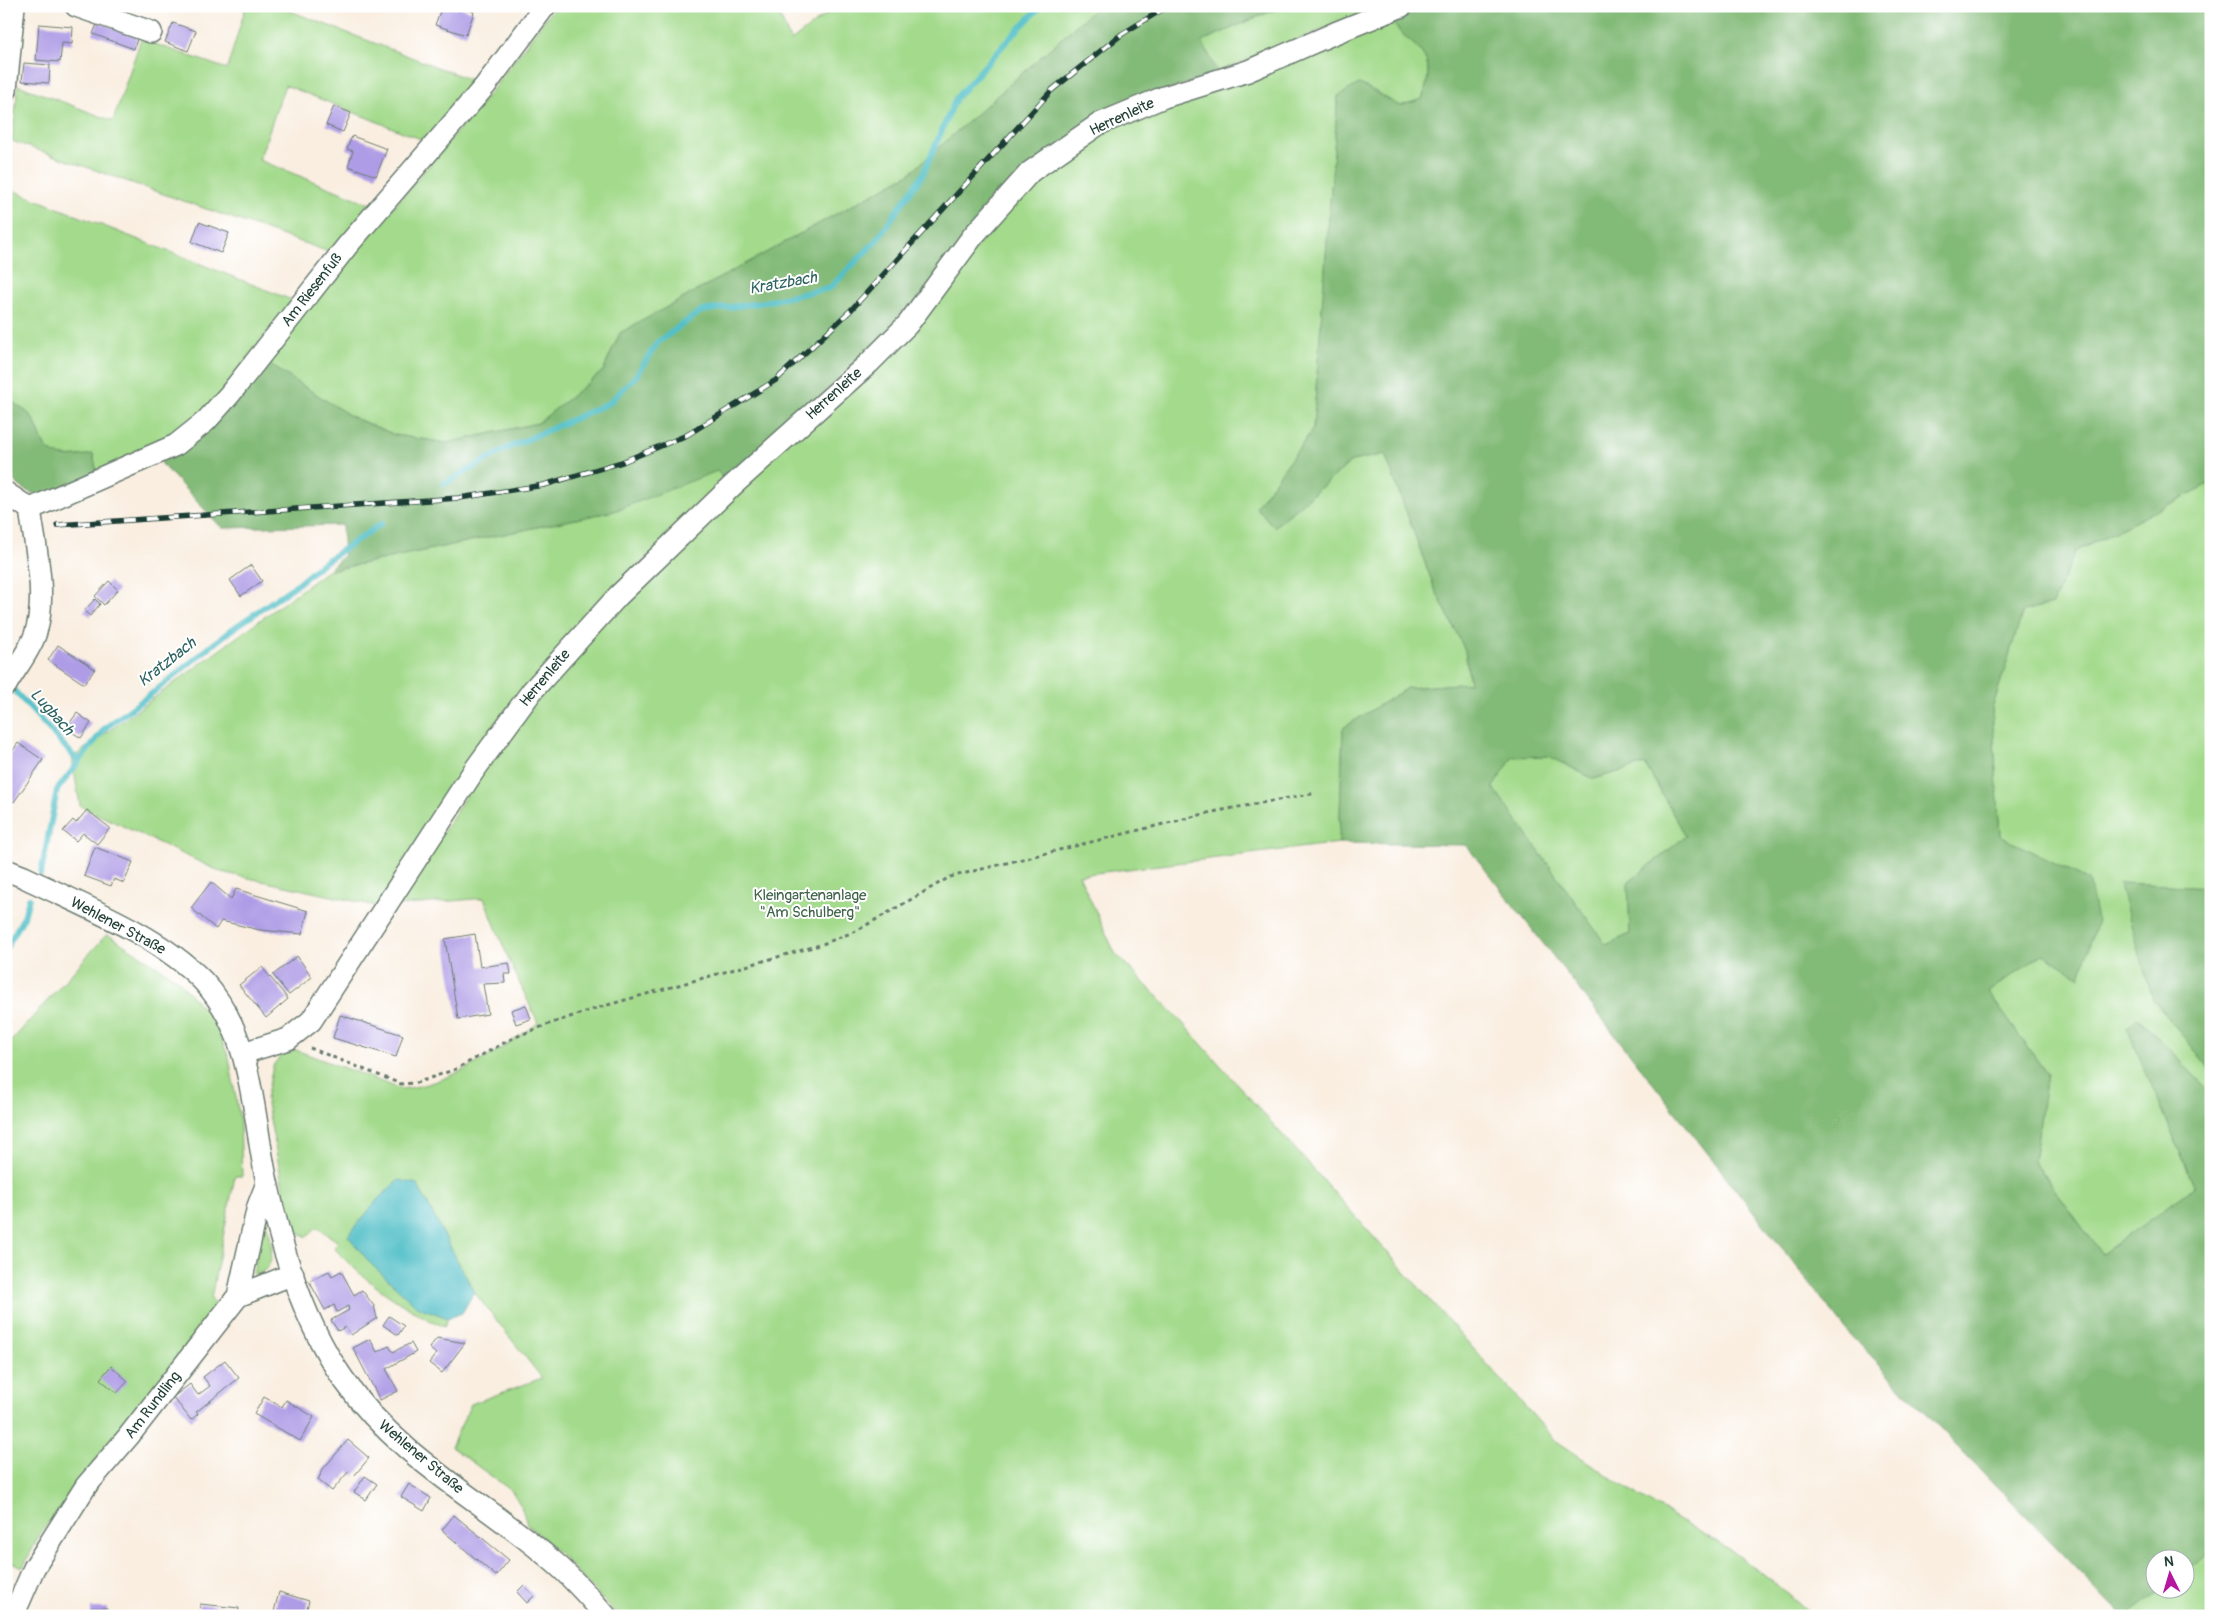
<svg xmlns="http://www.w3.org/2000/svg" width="2217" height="1622" font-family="Pangolin,sans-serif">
<rect width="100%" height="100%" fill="#fff"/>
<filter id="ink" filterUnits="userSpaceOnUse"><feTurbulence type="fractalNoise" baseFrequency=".02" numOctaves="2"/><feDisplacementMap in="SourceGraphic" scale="10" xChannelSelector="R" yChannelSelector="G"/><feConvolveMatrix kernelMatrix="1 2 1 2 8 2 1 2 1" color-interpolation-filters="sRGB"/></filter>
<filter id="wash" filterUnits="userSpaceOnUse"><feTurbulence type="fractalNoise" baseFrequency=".0096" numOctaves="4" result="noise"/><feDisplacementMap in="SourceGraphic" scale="20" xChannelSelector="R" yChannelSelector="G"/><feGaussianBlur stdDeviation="1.12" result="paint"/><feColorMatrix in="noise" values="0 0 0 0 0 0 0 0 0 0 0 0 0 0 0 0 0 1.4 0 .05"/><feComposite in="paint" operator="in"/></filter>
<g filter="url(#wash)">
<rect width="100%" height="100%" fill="#f9eee0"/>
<!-- green -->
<path fill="#a3da8b" stroke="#618c60" d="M 246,6 L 277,6 L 479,83 L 428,142 L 285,85 L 259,160 L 373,205 L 332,253 L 12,141 L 18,85 L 113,121 L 141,39 L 227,69 Z
M 555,6 L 775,6 L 791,41 L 837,6 L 1098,6 L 909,174 L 620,333 L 603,371 L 538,423 L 447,443 L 395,435 L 352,417 L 264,361 L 493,89 Z
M 1283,6 L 1381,6 L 1217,72 L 1202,41 Z
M 1391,21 C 1415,53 1440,50 1422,99 L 1400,106 L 1390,101 L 1376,91 L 1338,96 L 1313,429 L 1256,507 L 1274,527 L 1352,461 L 1385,454 L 1434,587 L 1465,650 L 1470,683 L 1407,688 L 1343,728 L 1339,843 L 1079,875 L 1115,953 L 1179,1019 L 1555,1440 L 1640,1497 L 1731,1550 L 1788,1594 L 1812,1616 L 618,1616 L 565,1559 L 527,1524 L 521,1506 L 512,1491 L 451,1447 L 471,1404 L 542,1378 L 474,1292 L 417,1184 L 418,1306 L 448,1318 L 444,1327 C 403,1308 365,1282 334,1248 L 338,1242 L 317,1227 L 307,1237 L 291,1228 L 266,1099 L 273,1066 L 282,1053 L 293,1049 L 401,1089 C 451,1084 498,1052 538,1023 L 509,960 L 484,898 L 398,906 L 478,776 L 581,644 L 944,285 L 1037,175 L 1106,129 Z
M 7,188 L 292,300 L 221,393 L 178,437 L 97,473 L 93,454 C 74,457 50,461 42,440 C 38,431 36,422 30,415 C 22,408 16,408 9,397 L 6,398 Z
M 717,470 L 728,483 L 612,590 L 377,906 L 221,872 L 80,806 L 72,758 L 327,571 L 614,511 Z
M 2211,483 L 2211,887 L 2120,883 L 2153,999 L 2211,1070 L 2211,1093 L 2138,1017 L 2128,1028 L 2195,1187 L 2102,1255 L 2034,1161 L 2047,1074 L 1988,992 L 2043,954 L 2089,880 L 2000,836 L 1992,709 L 2023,611 L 2053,603 L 2075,552 Z
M 1513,756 L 1548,756 L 1594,779 L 1645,764 L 1686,836 L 1628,883 L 1630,934 L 1606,945 L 1492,786 Z
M 107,934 L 177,979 L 213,1020 L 229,1058 L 240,1121 L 242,1176 L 235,1176 L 211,1298 L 218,1308 L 116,1434 L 40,1534 L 23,1567 L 6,1560 L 6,1047 Z
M 265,1214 C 269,1234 283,1270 253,1275 Z
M 2211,1551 L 2211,1616 L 2126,1616 L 2161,1590 L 2184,1590 L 2185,1571 Z"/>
<!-- forest -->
<path fill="#82ba77" stroke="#507c56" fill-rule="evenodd" d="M 1098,6 L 1283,6 L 1202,41 L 1217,72 L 1097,117 L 901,320 L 728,483 L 717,471 L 614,511 L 327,571 L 344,555 L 342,525 L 222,528 L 161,463 L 264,361 L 352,417 L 395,435 L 447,443 L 538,423 L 603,371 L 620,333 L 909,174 Z
M 1435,6 L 2211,6 L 2211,483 L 2075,552 L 2053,604 L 2023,611 L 1992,709 L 2000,836 L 2089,880 L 2097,920 L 2080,977 L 2043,954 L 1988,992 L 2047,1074 L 2034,1162 L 2102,1254 L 2195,1187 L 2127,1028 L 2138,1017 L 2211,1093 L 2211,1551 L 2185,1571 L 2184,1560 L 2154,1560 L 2154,1590 L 2161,1590 L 2126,1616 L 2122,1616 L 1851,1336 L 1466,845 L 1339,843 L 1343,728 L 1407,688 L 1470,683 L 1465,650 L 1434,587 L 1385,454 L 1352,461 L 1274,527 L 1256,507 L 1313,429 L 1338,96 L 1359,84 C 1375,90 1386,99 1400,106 L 1422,99 C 1440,50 1415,53 1391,21 ZM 1548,756 L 1594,779 L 1645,764 L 1686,836 L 1628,883 L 1630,934 L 1606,945 L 1493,787 L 1513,757 Z
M 9,397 C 16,407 22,407 30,415 C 36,422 38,431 42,440 C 50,461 74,457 93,454 L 97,473 C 83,479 50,497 35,494 C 25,492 12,480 6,473 L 6,398 Z
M 2119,883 L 2211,887 L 2211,1070 L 2153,999 Z"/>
<!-- water -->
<path fill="#52c0c8" stroke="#387e7e" d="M 399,1180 L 417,1184 L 474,1292 L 462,1313 L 448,1318 L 418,1307 L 371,1264 L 348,1236 L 378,1199 Z"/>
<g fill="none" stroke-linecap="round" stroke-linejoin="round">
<!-- stream -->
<path stroke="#52c0c8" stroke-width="6" d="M 444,484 L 506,449 L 609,403 L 636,376 L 658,342 L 701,311 L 759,303 L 830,288 L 875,242 L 923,174 L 956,98 L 1007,41 L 1041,6
M 10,686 L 78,761
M 41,874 L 57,790 L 105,728 L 154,692 L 231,630 L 299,583 L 320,565 L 381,524
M 6,948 L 24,917 L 29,898"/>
</g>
<g id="blocks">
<!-- building -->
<path fill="#af9ce6" d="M 442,6 L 456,6 L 474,12 L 466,35 L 435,25 Z
M 98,22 L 138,36 L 134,49 L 93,34 Z
M 173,23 L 196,31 L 188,51 L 165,42 Z
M 39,24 L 73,27 L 72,44 L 62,43 L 60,62 L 36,60 Z
M 24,63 L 50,65 L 49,83 L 22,81 Z
M 334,106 L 351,113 L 343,132 L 326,125 Z
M 352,136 L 387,149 L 376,176 L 348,166 L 353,151 L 347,149 Z
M 199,222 L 229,233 L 221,253 L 192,242 Z
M 251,565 L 262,581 L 241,596 L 230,580 Z
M 109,581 L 118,590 L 104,605 L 95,596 Z
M 95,599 L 100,604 L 90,616 L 84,611 Z
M 58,645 L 95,669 L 84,684 L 48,660 Z
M 77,713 L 91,723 L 81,738 L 66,728 Z
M 18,743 L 43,760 L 14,802 L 6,797 L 6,760 Z
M 87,810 L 110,828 L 97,844 L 83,833 L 76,841 L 63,831 L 73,820 L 76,823 Z
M 95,847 L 133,862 L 124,883 L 114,879 L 111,886 L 84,876 Z
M 211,882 L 231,899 L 236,889 L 308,911 L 302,934 L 260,930 L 221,921 L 216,929 L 191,908 Z
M 475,934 L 480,967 L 509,963 L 511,974 L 504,974 L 505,983 L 483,984 L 488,1014 L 458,1019 L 445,939 Z
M 297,956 L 312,977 L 289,995 L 273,975 Z
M 262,967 L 288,999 L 266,1018 L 239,985 Z
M 526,1005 L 531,1019 L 516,1024 L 511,1010 Z
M 340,1015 L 403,1035 L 396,1057 L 333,1038 Z
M 329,1271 L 332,1276 L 341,1271 L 354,1295 L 362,1290 L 374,1306 L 377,1318 L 351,1335 L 345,1327 L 338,1331 L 331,1320 L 349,1310 L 348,1306 L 337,1312 L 334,1305 L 325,1310 L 309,1281 Z
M 389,1316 L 404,1326 L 398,1335 L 383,1325 Z
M 437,1338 L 465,1343 L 442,1373 L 429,1363 L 436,1354 L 429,1348 Z
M 370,1339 L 377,1352 L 389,1346 L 393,1352 L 411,1343 L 416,1352 L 386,1369 L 398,1391 L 380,1400 L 353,1348 Z
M 225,1360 L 239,1378 L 196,1412 L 198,1414 L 191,1420 L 173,1397 L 190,1384 L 198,1395 L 210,1386 L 203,1377 Z
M 111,1366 L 128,1381 L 117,1393 L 100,1379 Z
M 264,1397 L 282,1407 L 286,1400 L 314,1417 L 300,1441 L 254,1414 Z
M 348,1440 L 369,1458 L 354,1476 L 349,1471 L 332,1491 L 318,1480 L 323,1469 Z
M 365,1476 L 377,1484 L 366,1500 L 354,1492 Z
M 409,1484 L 431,1498 L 424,1511 L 401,1497 Z
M 454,1515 L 509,1560 L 496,1576 L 442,1530 Z
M 524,1585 L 534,1596 L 527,1603 L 517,1592 Z
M 279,1592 L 309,1601 L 305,1616 L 273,1616 Z
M 200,1604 L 239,1608 L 238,1616 L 199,1616 Z
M 91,1608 L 107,1608 L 107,1616 L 91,1616 Z"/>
</g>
</g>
<g filter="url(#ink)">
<use href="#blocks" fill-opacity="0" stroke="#6b7b70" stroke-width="1"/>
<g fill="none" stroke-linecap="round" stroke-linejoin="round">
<!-- minor casing -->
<g stroke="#6b7b70" stroke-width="24">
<path id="minor" d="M 76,6 L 151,32
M 6,90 L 14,6
M 6,493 L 30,509 C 35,546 48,598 35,635 C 29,652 15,669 6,685
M 30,509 L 176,445 L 206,421 L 230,394 L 347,246 L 485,86 L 545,6
M 6,870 L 24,877 C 81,905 159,935 203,981 C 254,1035 252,1115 267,1182 C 281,1248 305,1325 344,1380 C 401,1461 482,1499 554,1562 C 573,1578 589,1597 606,1616
M 243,1053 L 288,1039 L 311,1021 L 473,772 L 532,691 L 618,596 L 732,486 L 869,363 L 908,324 L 973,236 L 1030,172 L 1099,124 L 1164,97 L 1248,71 L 1335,33 L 1402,6
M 238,1296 L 293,1274
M 13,1616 L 34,1568 L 86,1486 L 128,1437 L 238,1296 L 258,1206 L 267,1183"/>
</g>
<!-- path -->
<path stroke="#6b7b70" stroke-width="3" stroke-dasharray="4 4" stroke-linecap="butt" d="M 310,1048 L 401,1084 L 416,1083 L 456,1069 L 513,1038 L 549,1024 L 597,1008 L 820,945 L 856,931 L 950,877 L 1212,812 L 1316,793"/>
<!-- minor -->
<use href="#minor" stroke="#fff" stroke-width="21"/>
<!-- rail casing -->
<g stroke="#1f3d34" stroke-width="5.5">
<path id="rail" d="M 57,525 L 459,498 L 544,485 L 622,462 L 687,435 L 776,380 L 850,311 L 1052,90 L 1122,34 L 1168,6"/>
</g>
<!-- rail -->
<use href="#rail" stroke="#fff" stroke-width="4" stroke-dasharray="11" stroke-linecap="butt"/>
</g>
</g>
<g text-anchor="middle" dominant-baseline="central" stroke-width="4" stroke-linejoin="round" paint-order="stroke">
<!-- street labels -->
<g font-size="15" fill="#1f3d34" stroke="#fff">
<text transform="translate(1122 117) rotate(-25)">Herrenleite</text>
<text transform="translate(312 290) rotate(-52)">Am Riesenfuß</text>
<text transform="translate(834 394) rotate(-42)">Herrenleite</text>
<text transform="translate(545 678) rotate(-50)">Herrenleite</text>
<text transform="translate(118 926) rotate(28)">Wehlener Straße</text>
<text transform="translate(153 1405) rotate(-52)">Am Rundling</text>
<text transform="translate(421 1457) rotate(40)">Wehlener Straße</text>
</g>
<!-- park labels -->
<g font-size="15" fill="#40644a" stroke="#fff">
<text x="810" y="895">Kleingartenanlage<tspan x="810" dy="17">"Am Schulberg"</tspan></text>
</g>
<!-- water labels -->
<g font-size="16" font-style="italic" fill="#2e6460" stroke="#fff">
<text transform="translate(783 283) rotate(-10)">Kratzbach</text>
<text transform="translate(167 662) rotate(-38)">Kratzbach</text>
<text transform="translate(52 712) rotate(48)">Lugbach</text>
</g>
</g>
<!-- margin -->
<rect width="2217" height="1622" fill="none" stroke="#fff" stroke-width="25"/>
<!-- north arrow -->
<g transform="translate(2170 1574) rotate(355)"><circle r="24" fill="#ffffff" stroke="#a5b1ae"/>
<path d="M0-4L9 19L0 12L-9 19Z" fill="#b5179e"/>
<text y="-8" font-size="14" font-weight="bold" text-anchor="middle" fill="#1f3d34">N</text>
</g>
</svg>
